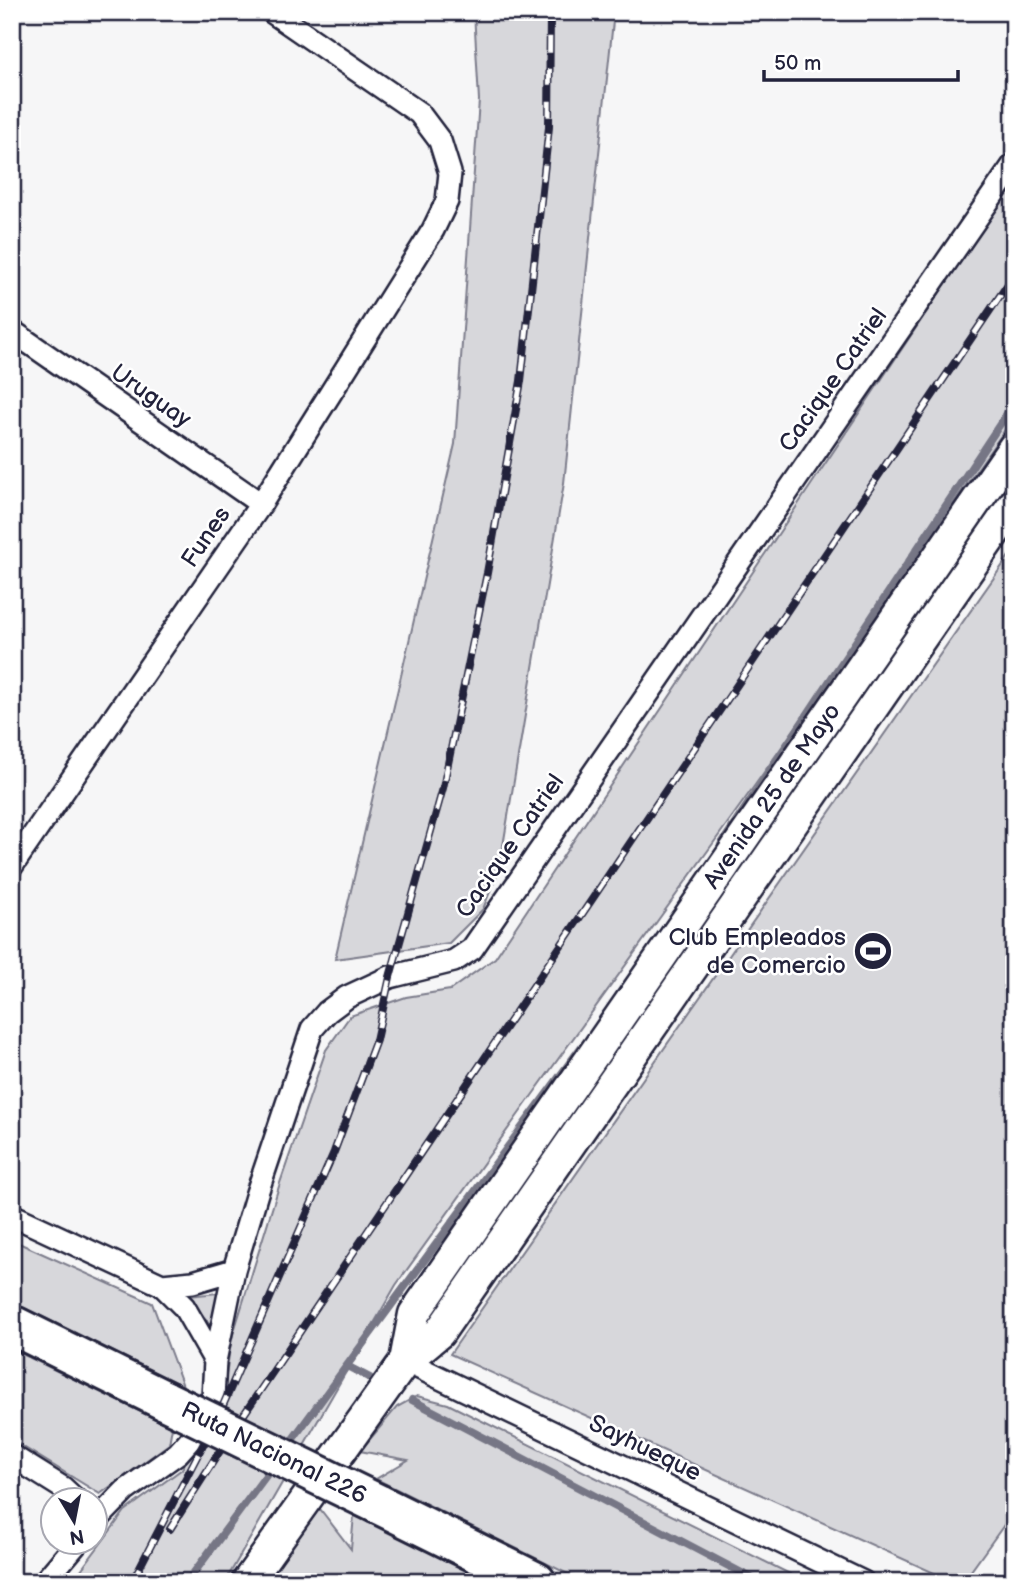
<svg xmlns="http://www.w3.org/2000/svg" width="1026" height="1594" font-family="'Balsamiq Sans',sans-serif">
<rect width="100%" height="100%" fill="#f6f6f7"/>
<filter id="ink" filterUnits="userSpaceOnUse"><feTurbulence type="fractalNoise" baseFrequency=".0143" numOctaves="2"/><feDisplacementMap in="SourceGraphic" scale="14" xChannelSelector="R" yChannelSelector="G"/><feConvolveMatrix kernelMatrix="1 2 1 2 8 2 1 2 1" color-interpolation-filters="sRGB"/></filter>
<g filter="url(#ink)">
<!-- green -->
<path fill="#d7d7db" stroke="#7c7c8b" stroke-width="2" d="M 474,12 L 614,12 L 564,483 L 499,870 L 483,909 L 449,943 L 335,959 L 455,444 L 479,100 Z
M 1014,181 L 1014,417 L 755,785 L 396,1285 L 225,1582 L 72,1582 L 125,1511 L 182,1469 L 224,1389 L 231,1341 L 280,1183 L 326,1050 L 350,1016 L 406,997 L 450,990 L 495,958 Z
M 1014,549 L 1014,1511 L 963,1582 L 954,1582 L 450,1354 Z
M 12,1240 L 152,1303 L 183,1386 L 12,1302 Z
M 218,1293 L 213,1328 L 187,1296 Z
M 12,1349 L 172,1427 L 169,1444 L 100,1494 L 12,1440 Z
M 417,1396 L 448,1404 L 806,1582 L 584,1582 L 376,1479 L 408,1460 L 360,1451 L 397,1407 Z
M 317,1505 L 351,1549 L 354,1515 L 494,1582 L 272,1582 L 276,1560 Z"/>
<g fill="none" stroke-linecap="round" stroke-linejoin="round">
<!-- stream -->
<path stroke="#767685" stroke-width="8" d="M 721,845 L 1014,403
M 347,1366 L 370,1378
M 412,1400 L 759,1582
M 287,1447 L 582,1046
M 187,1582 L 273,1466"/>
<!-- street casing -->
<g stroke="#22223b" stroke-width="26">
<path id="street" d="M 12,331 L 261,504
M 12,866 L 261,504 L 433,230 L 447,201 L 450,173 L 440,141 L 419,113 L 272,12
M 12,1215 L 162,1285 L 184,1307 L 215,1361
M 162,1285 L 193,1282 L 234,1270
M 405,1361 L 863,1582
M 12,1456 L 63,1488 L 76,1500
M 94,1523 L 125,1491 L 178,1453 L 203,1425 L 213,1398 L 215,1361 L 234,1270 L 257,1193 L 312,1029 L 327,1012 L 347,997 L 390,977 L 454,961 L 472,949 L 1014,164
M 44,1582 L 78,1542"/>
</g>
<!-- secondary casing -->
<g stroke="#22223b" stroke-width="35">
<path id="secondary" d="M 405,1361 L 414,1314 L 1014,447
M 247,1582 L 405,1361 L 439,1333 L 1014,504"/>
</g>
<!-- highway casing -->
<g stroke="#22223b" stroke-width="44">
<path id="highway" d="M 12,1325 L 166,1401
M 378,1504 L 536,1582"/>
</g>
<!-- street -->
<use href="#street" stroke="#fff" stroke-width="21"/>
<!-- secondary -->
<use href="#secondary" stroke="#fff" stroke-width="30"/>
<!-- highway -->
<use href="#highway" stroke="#fff" stroke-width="38"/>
<!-- rail casing -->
<g stroke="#22223b" stroke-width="8">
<path id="rail" d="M 170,1529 L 232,1432 L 1014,275
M 132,1582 L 221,1410 L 334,1152 L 376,1040 L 390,977 L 443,788 L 487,573 L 521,381 L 549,127 L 550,12"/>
</g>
<!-- rail -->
<use href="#rail" stroke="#fff" stroke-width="5" stroke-dasharray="16" stroke-linecap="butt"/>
<!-- highway-bridge casing -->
<g stroke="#22223b" stroke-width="44" stroke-linecap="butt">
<path id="highway-bridge" d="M 166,1401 L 378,1504"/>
</g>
<!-- highway-bridge -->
<use href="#highway-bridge" stroke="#fff" stroke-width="38"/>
</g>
</g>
<!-- icons -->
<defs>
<g id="stadium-disc" transform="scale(2.0125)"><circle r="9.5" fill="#22223b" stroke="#fff"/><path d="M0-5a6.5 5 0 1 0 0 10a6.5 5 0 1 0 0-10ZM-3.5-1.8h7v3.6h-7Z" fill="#fff"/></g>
</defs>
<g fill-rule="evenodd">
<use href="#stadium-disc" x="873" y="951"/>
</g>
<g text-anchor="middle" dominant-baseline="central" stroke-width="5" stroke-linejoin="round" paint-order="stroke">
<!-- street labels -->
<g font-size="24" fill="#22223b" stroke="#fff">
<text transform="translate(833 380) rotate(-55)">Cacique Catriel</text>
<text transform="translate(151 396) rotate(35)">Uruguay</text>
<text transform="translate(206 537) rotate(-56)">Funes</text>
<text transform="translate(772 796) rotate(-55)">Avenida 25 de Mayo</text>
<text transform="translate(510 846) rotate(-55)">Cacique Catriel</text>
<text transform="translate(645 1448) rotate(26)">Sayhueque</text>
<text transform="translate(274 1453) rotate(26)">Ruta Nacional 226</text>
</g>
<!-- poi labels -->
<g font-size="24" fill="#22223b" stroke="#fff" text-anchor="end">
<text x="846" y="937">Club Empleados<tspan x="846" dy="28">de Comercio</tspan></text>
</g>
</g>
<!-- margin -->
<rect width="1026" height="1594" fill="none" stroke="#fff" stroke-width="42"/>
<rect x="21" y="21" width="984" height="1552" fill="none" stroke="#22223b" stroke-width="2.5" filter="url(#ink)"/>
<!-- north arrow -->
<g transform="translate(74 1521) rotate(170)"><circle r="33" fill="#ffffff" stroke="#a7a7b1" stroke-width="2"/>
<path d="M0-5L12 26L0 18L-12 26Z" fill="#22223b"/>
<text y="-10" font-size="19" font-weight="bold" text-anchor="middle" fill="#22223b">N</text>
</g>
<!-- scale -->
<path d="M764 70v10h194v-10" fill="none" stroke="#22223b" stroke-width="3.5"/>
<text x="774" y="70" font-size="21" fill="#22223b" stroke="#ffffff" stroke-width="5" paint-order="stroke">50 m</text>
</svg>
